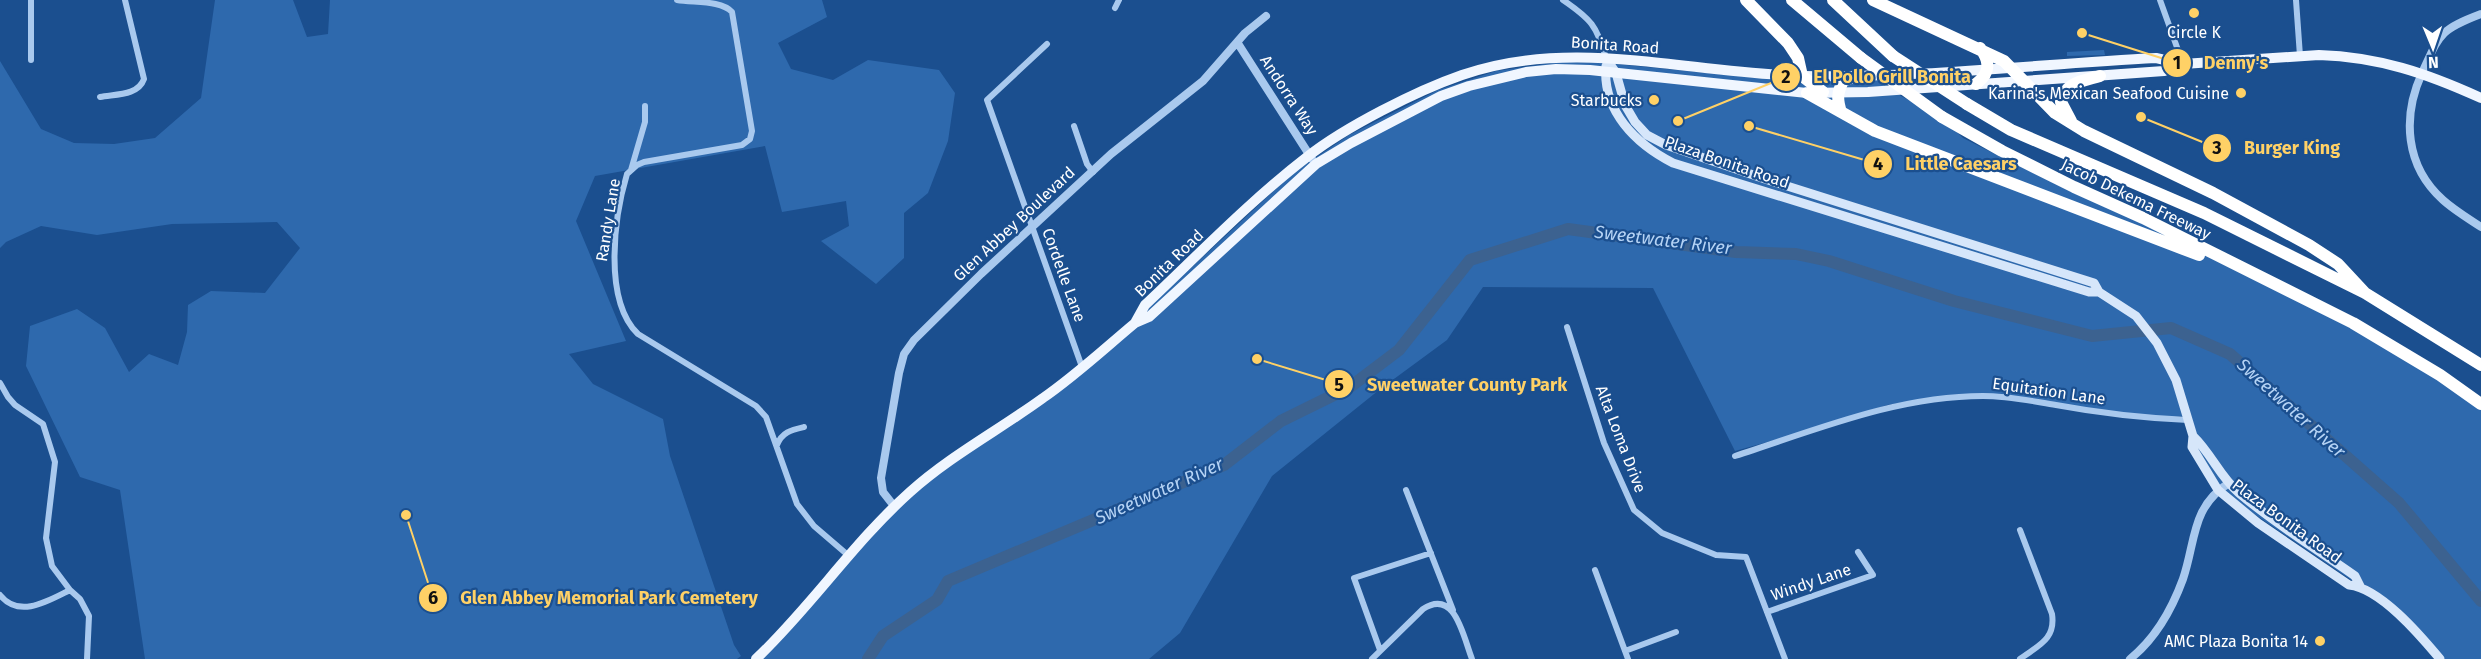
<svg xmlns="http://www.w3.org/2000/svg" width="2481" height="659" font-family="'Fira Sans',sans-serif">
<rect width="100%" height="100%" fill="#1b4f8f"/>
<!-- green -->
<path fill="#2e69ad" d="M 215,0 L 293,0 L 307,37 L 328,34 L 330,0 L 822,0 L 827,17 L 778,43 L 791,69 L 833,80 L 868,60 L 939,70 L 955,93 L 948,141 L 928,193 L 904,213 L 904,258 L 876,284 L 821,241 L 849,226 L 846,201 L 782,212 L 765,146 L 595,176 L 576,221 L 626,341 L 569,354 L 593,384 L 663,419 L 670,456 L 734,645 L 741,656 L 737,659 L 145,659 L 120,490 L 80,477 L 26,366 L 30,326 L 77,309 L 105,328 L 129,372 L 149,354 L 178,365 L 187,332 L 188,305 L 211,291 L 265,293 L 300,248 L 277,222 L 172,224 L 97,235 L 41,226 L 6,242 L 0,248 L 0,61 L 41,129 L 74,143 L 114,144 L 155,138 L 201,98 Z
M 2104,50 L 2105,55 L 2067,56 L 2067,52 Z
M 1560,62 L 1605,63 L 1780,80 L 1879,80 L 1901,96 L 1942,117 L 1963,138 L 2071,192 L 2141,222 L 2352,322 L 2481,404 L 2481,659 L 2440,659 L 2382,601 L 2244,507 L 2220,487 L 2193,440 L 2186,416 L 2138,418 L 2033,400 L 1939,397 L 1887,405 L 1807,431 L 1735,451 L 1653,288 L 1483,287 L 1447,340 L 1379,390 L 1272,476 L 1180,633 L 1149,659 L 756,659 L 894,506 L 1044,397 L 1164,293 L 1293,173 L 1349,135 L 1438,90 L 1496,71 Z"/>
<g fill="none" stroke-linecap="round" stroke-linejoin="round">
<!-- river -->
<path stroke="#3c6290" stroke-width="12" d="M 868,659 L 883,636 L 937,600 L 948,581 L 1224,465 L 1281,421 L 1350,387 L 1399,350 L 1470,260 L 1568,229 L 1736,252 L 1796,254 L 1829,261 L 1954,301 L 2092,336 L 2171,328 L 2230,354 L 2399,503 L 2481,601"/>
<!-- minor -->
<path stroke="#a9c9ee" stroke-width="6" d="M 677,0 C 694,3 721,0 732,12 L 752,131 L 750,139 L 742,145 L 644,162 L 637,165 L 627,174 C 614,217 603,300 638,334 L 756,406 L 766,417 L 797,504 L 814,526 L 849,556
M 1563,0 C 1591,19 1597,26 1606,58
M 2160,0 L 2183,64
M 2296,0 L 2300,56
M 1115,8 L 1119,0
M 1047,44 L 987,100 L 1082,367
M 31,60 L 31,0
M 100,97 C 115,94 138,96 144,79 L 125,0
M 1074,126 L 1087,164 L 1093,172
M 631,170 L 645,122 L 645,106
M 1567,327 L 1604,443 L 1634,510 L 1662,533 L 1716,555 L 1746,557 L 1785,659
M 0,383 L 8,397 L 15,405 L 43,424 L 55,462 L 46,538 L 52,566 L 70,590 L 80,599 L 89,616 L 87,659
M 777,445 C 782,432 791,430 804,427
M 1735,456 C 1816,430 1897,396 1983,396 C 2008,396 2031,401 2056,405 C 2099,413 2143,418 2188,420
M 1406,490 L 1453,610
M 2020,530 L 2052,614 C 2056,640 2037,646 2020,659
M 1595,570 L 1628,659
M 0,595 C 19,619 48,601 70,590
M 1767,612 L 1873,575 L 1858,552
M 1380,650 L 1354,578 L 1431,553
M 1625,651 L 1676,632
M 1372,659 L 1423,609 C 1455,588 1463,636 1472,659"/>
<!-- tertiary -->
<path stroke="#a9c9ee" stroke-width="8" d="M 2481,14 C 2439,30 2440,34 2422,73 C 2402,117 2405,166 2443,200 C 2454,210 2469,219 2481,227
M 1237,42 L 1312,159
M 894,506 L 883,492 L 881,478 L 899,373 L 904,354 L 914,340 L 981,274 L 1111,154 L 1203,81 L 1245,33 L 1266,16
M 2130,659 C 2155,639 2172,609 2183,579 C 2196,541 2191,507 2229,483"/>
<!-- secondary -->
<path stroke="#d6e6fa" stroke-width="9" d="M 1606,58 L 1616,73 L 1625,105 L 1635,122 L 1647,135 L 1666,145 L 1765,179 L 2094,283 L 2099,292 L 2136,316 L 2157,343 L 2176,380 L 2193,436 L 2192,447 L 2218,490 L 2258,523 L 2349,585 C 2380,588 2420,635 2440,659
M 1606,66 C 1602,111 1636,144 1673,163 L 2089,292 L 2099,292
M 2193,436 C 2211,453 2220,477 2239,493 C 2275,524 2317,549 2355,576 L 2360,586"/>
<!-- primary -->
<path stroke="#f0f6ff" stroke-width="10" d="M 1135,323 L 1145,305 C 1198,255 1250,201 1307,157 C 1345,127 1416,91 1462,75 C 1574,36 1690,74 1805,76 C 1922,78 2039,64 2156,58 L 2183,64 L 2319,55 C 2379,57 2426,73 2481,98
M 756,659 C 811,607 853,543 910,492 C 950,456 999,430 1043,398 C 1075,376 1105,348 1135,323 L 1149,317 L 1316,164 L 1351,143 L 1441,96 L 1469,86 L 1526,72 L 1556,69 L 1590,70 L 1807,93 L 1868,92 L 2164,71 L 2183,64"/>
<!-- motorway -->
<path stroke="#fff" stroke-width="12" d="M 1746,0 L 1788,43 L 1798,58 L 1802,76 L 1823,92
M 1792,0 L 1861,58
M 1833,0 L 1893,56
M 1873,0 L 2004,61 L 2055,113 L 2084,131 L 2213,193 L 2309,245 L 2338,264 L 2365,293
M 1976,84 C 1990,73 1991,62 1980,48
M 1807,93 L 1875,131 L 2199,255
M 1967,104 L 2011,130 L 2204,213 L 2365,293 L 2481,365
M 1841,112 C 1837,100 1837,93 1843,81 L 1856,76
M 1942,117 L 2002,151 L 2074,187 L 2143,218 L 2353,323 L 2440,375 L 2481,404
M 2071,121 L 2061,102 C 2065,82 2083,81 2100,76"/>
<!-- motorway-bridge -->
<path stroke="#fff" stroke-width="12" d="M 1893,56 L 1967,104
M 1861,58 L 1942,117"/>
</g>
<!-- markers -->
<g fill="#ffd166" stroke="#1b4f8f" stroke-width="2">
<circle cx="2194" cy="13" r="6"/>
<circle cx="2241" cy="93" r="6"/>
<circle cx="1654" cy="100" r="6"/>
<circle cx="2320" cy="641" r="6"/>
</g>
<g text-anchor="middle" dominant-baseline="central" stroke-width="4.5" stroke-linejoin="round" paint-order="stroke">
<!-- poi labels -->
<g font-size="16" fill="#fff" stroke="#1b4f8f" text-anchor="end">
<text x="2194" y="32" text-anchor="middle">Circle K</text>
<text x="2229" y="93">Karina's Mexican Seafood Cuisine</text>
<text x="1642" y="100">Starbucks</text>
<text x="2308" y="641">AMC Plaza Bonita 14</text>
</g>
<!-- street labels -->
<g font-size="16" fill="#fff" stroke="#1b4f8f">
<text transform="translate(1615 45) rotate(4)">Bonita Road</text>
<text transform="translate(1289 95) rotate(57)">Andorra Way</text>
<text transform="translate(1727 162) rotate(19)">Plaza Bonita Road</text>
<text transform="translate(2136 199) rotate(26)">Jacob Dekema Freeway</text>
<text transform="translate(608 220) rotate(-81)">Randy Lane</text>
<text transform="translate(1014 224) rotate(-43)">Glen Abbey Boulevard</text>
<text transform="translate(1169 263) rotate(-44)">Bonita Road</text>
<text transform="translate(1064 275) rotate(70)">Cordelle Lane</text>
<text transform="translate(2049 391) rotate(8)">Equitation Lane</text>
<text transform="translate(1621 439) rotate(69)">Alta Loma Drive</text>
<text transform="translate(2287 521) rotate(36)">Plaza Bonita Road</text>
<text transform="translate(1811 582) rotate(-19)">Windy Lane</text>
</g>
<!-- water labels -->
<g font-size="18" font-style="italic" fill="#b5d3f5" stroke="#1b4f8f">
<text transform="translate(1663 240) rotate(7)">Sweetwater River</text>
<text transform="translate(2291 408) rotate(42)">Sweetwater River</text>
<text transform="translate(1159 491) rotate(-24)">Sweetwater River</text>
</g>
</g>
<!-- callouts -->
<path fill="none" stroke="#ffd166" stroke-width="2" d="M2082 33L2177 63M1678 121L1786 77M2141 117L2217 148M1749 126L1878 164M1257 359L1339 384M406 515L433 598"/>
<g fill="#ffd166" stroke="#1b4f8f" stroke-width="2">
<circle cx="2082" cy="33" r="6"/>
<circle cx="1678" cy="121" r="6"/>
<circle cx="2141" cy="117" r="6"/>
<circle cx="1749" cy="126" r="6"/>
<circle cx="1257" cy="359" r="6"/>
<circle cx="406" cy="515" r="6"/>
<circle cx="2177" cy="63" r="15"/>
<circle cx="1786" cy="77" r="15"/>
<circle cx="2217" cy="148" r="15"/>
<circle cx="1878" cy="164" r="15"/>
<circle cx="1339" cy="384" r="15"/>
<circle cx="433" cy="598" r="15"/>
</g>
<g font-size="18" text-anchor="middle" font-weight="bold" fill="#111">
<text x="2177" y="69">1</text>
<text x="1786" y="83">2</text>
<text x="2217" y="154">3</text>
<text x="1878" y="170">4</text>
<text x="1339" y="391">5</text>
<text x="433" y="604">6</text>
</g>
<g font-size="18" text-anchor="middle" font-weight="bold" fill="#ffd166" stroke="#1b4f8f" stroke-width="4.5" stroke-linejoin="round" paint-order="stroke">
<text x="2236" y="69">Denny's</text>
<text x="1892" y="83">El Pollo Grill Bonita</text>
<text x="2292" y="154">Burger King</text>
<text x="1961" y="170">Little Caesars</text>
<text x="1467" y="391">Sweetwater County Park</text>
<text x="609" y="604">Glen Abbey Memorial Park Cemetery</text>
</g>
<!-- north arrow -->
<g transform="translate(2433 48) rotate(178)" stroke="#1b4f8f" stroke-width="4.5" paint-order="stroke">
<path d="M0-4.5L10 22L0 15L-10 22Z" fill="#ffffff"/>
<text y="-9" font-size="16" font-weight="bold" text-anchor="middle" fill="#ffffff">N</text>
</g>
</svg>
